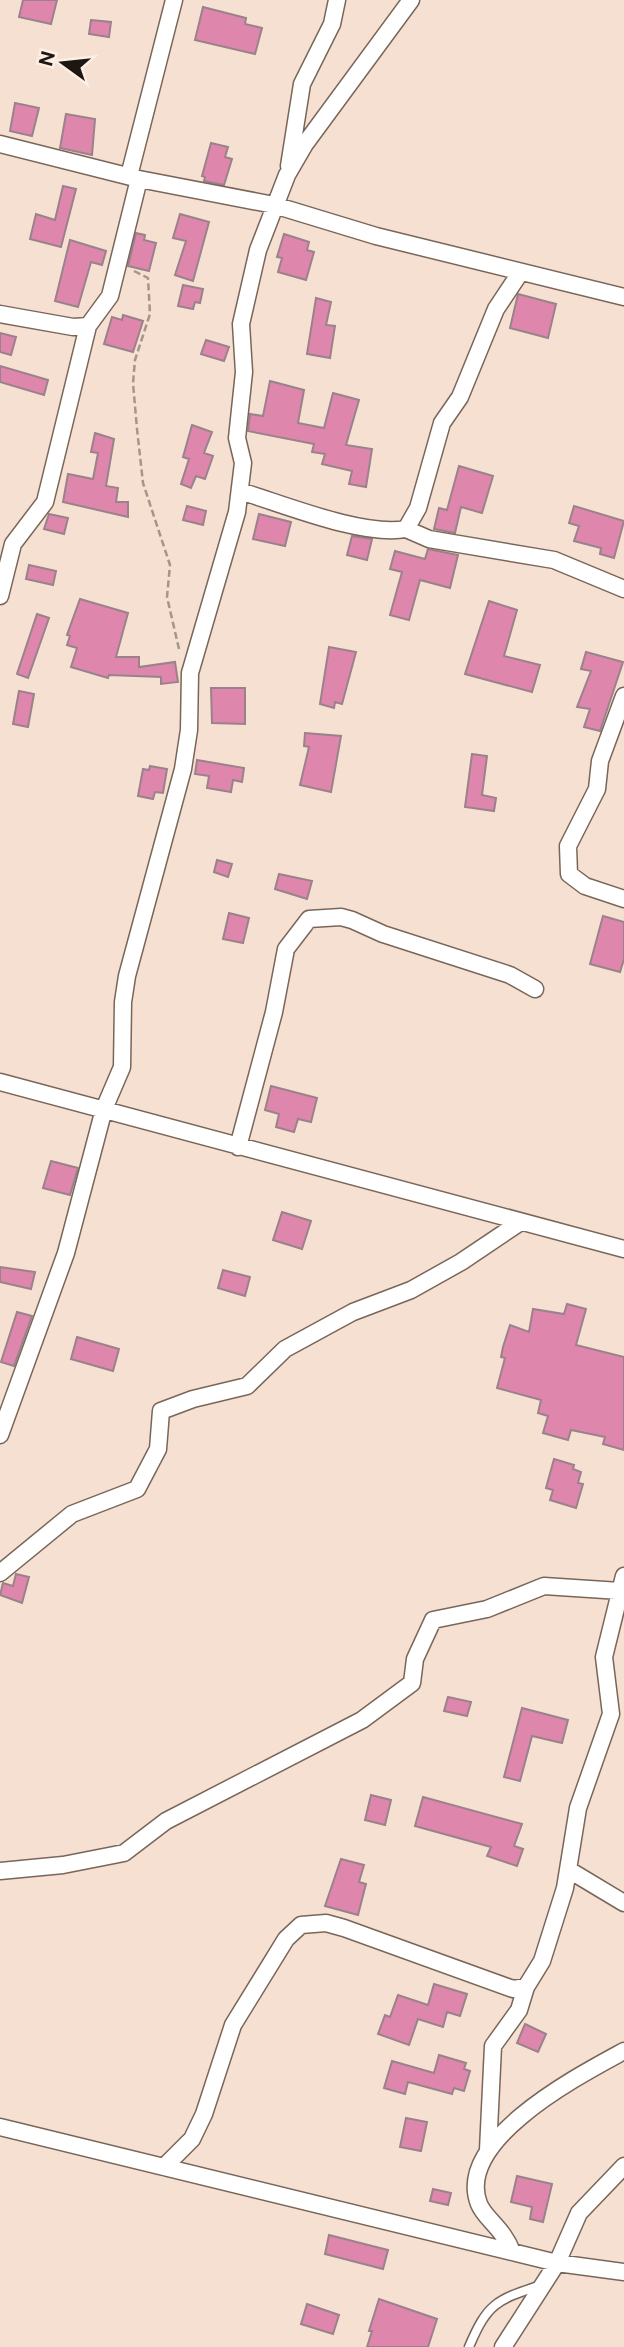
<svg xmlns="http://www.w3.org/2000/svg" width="624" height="2347" font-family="'Public Sans',sans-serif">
<rect width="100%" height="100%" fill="#f6e0d1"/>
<!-- building -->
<path fill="#df86ac" stroke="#9a828b" stroke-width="2" d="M 23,0 L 57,0 L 51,24 L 19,17 Z
M 203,7 L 246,18 L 245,24 L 262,28 L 255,54 L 195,40 Z
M 91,20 L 111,22 L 109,37 L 89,34 Z
M 15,103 L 39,108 L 32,136 L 10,131 Z
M 66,114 L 95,119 L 92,155 L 60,148 Z
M 211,143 L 228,147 L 225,157 L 232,159 L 224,185 L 204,181 L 205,177 L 202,176 Z
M 63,186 L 76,189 L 61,247 L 30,239 L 36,214 L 55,220 Z
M 180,214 L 209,222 L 193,281 L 175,275 L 186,241 L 173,238 Z
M 136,233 L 145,235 L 144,240 L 156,243 L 149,271 L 128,266 Z
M 284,234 L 309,242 L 307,250 L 314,252 L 306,280 L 278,272 L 282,258 L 277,257 Z
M 70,240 L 106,251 L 102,265 L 91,262 L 78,307 L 55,301 Z
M 183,285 L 203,289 L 200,303 L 195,302 L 193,309 L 178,306 Z
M 518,294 L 556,304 L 548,338 L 510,328 Z
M 316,298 L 331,302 L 326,325 L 335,326 L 330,358 L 307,354 Z
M 123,315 L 143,321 L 133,352 L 104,344 L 112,317 L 122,320 Z
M 0,333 L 16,337 L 11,355 L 0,352 Z
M 206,340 L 229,347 L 224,361 L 201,354 Z
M 0,366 L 48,380 L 44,395 L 0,382 Z
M 270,381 L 304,390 L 298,423 L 324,428 L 333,393 L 359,400 L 346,445 L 372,449 L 366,487 L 349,484 L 352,471 L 322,464 L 325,454 L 312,452 L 314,444 L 248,431 L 250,414 L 263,416 Z
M 192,425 L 212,432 L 204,453 L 213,456 L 205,479 L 196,476 L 191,488 L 181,484 L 189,459 L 183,457 Z
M 95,433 L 114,439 L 106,486 L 118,488 L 116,502 L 128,502 L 128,517 L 63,502 L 68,474 L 93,479 L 98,453 L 91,452 Z
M 459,466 L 493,476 L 482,513 L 461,507 L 455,533 L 434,529 L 439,508 L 447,510 Z
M 187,506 L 206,511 L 203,525 L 183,520 Z
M 574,506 L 624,521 L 614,558 L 600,554 L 601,548 L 574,541 L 579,526 L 569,523 Z
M 49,514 L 68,518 L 64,534 L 44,529 Z
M 259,514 L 291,522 L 285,546 L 253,539 Z
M 352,536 L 372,539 L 367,560 L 347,555 Z
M 428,549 L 458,555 L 450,588 L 420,580 L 409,620 L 390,615 L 402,572 L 390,569 L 395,551 L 425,559 Z
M 29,565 L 56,571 L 53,585 L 26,579 Z
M 80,599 L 128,613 L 116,657 L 139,657 L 139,667 L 175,662 L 178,682 L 161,684 L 161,677 L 109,675 L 108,678 L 71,667 L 77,648 L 67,645 L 70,636 L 67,635 Z
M 489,601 L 517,610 L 504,656 L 540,665 L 532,692 L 465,674 Z
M 37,614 L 49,618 L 28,678 L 17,674 Z
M 329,647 L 356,652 L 342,704 L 335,702 L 334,708 L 320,704 Z
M 586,652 L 623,662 L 600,731 L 584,727 L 590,709 L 577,707 L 591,671 L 581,669 Z
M 211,688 L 245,688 L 245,724 L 212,723 Z
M 19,691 L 34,694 L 28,727 L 13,724 Z
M 305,733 L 341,736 L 331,792 L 300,785 L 309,747 L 304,746 Z
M 472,754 L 487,756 L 482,795 L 496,798 L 494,811 L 465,807 Z
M 197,760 L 244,768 L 242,782 L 233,780 L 231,792 L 207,788 L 209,776 L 195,774 Z
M 150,766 L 167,769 L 163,793 L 155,792 L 153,799 L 138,796 L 143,769 L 149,770 Z
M 217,860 L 232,864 L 228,877 L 214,872 Z
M 279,874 L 312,881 L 307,899 L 275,889 Z
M 229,913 L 249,918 L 243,943 L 223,939 Z
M 603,916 L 624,922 L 624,959 L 620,972 L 590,964 Z
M 271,1086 L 317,1098 L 311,1122 L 298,1119 L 294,1132 L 276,1127 L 279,1114 L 265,1110 Z
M 51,1161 L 78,1168 L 70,1195 L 43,1188 Z
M 282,1212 L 311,1221 L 302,1249 L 273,1240 Z
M 0,1267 L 35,1272 L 31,1289 L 0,1282 Z
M 223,1270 L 250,1277 L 245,1296 L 218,1288 Z
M 567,1304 L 586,1309 L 576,1345 L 624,1357 L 624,1450 L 603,1444 L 605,1437 L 571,1430 L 568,1440 L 543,1433 L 548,1416 L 538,1413 L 541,1400 L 497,1388 L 505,1358 L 501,1357 L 503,1347 L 510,1325 L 529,1332 L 533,1309 L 564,1314 Z
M 17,1312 L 32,1316 L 14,1366 L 1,1362 Z
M 77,1337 L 119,1349 L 113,1371 L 71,1359 Z
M 554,1459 L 574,1465 L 573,1469 L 581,1472 L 578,1483 L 583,1484 L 576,1508 L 550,1500 L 553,1490 L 546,1488 Z
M 16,1574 L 29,1577 L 22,1603 L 0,1595 L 3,1583 L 13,1586 Z
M 448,1697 L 471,1702 L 467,1716 L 444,1711 Z
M 522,1708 L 568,1720 L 562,1743 L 532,1736 L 520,1781 L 504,1777 Z
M 371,1795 L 391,1800 L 385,1825 L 365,1820 Z
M 423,1797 L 522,1824 L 514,1846 L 523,1849 L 517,1866 L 487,1856 L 491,1847 L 415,1826 Z
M 341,1859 L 364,1865 L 359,1882 L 366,1884 L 358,1915 L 325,1906 Z
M 434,1984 L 467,1994 L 460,2016 L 447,2012 L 443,2027 L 418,2019 L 409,2045 L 378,2034 L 385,2015 L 390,2017 L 398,1995 L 428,2005 Z
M 525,2024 L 546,2034 L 538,2052 L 517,2043 Z
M 439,2055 L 466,2063 L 464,2069 L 470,2071 L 464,2091 L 454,2088 L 452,2094 L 408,2082 L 405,2094 L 384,2088 L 392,2061 L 434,2073 Z
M 406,2118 L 427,2122 L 421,2151 L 400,2147 Z
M 517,2176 L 552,2184 L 543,2222 L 530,2219 L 532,2207 L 511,2202 Z
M 433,2189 L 451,2193 L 448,2205 L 430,2201 Z
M 329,2235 L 388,2250 L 383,2269 L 325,2254 Z
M 379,2299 L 437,2319 L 428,2347 L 367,2347 L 372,2331 L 369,2331 Z
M 307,2304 L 339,2315 L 333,2334 L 301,2324 Z"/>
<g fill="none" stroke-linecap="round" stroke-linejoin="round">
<!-- lane casing -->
<g stroke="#796659" stroke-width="11">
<path id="lane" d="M 469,2347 C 488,2302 497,2300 541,2285"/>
</g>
<!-- street casing -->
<g stroke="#796659" stroke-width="19">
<path id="street" d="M 0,144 L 139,179 L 274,205 L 376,236 L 624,297
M 289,166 L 302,84 L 332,24 L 337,0
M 129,176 L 174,0
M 0,314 L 73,327 L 88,326 L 110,296 L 139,179
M 240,491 C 283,504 363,537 406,529 L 418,508 L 442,423 L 460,397 L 496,309 L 520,273
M 406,529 L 429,539 L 554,560 L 624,589
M 0,596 L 13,544 L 45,502 L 88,326
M 624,696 L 600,761 L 597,789 L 568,846 L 569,874 L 585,886 L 624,899
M 0,1082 L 624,1249
M 238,1147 L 274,1012 L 286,949 L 309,919 L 341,917 L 352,920 L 383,934 L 510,975 L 535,989
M 0,1435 L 66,1253 L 104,1109 L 122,1067 L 123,1002 L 127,976 L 183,769 L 189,730 L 190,673 L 237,512 L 243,463 L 237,438 L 244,372 L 241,324 L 258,250 L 287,175 L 305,144 L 411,0
M 0,1573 L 72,1514 L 137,1489 L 158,1449 L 161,1411 L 193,1399 L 247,1386 L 285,1349 L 353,1312 L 411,1290 L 461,1262 L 519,1223
M 569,1870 L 624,1903
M 0,1871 L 63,1865 L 124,1853 L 166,1821 L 362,1720 L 412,1683 L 415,1659 L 433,1620 L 487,1609 L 544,1586 L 620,1591
M 0,2127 L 557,2263 L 624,2272
M 488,2150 L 493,2046 L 519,2010 L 526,1987 L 542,1961 L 565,1888 L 578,1808 L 611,1714 L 604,1657 L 624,1576
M 164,2167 L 192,2139 L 204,2114 L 233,2025 L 286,1939 L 301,1925 L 326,1923 L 344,1928 L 513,1989 L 526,1987
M 512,2252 C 504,2229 485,2219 479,2204 C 454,2140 580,2075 624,2051
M 503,2347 L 557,2263 L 579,2213 L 624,2166"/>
</g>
<!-- path -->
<path stroke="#a6958a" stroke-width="2.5" stroke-dasharray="7 3.5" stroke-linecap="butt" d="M 134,271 L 148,278 L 150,314 L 135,360 L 133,383 L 137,429 L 143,483 L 170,565 L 167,597 L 179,649"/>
<!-- lane -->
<use href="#lane" stroke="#fff" stroke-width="8"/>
<!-- street -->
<use href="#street" stroke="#fff" stroke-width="16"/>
</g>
<!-- north arrow -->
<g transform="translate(63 63) rotate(285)" stroke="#fdefe6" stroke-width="5" paint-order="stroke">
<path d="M0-5L12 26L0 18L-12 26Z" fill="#1e1611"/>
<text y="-10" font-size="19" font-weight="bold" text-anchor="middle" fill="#1e1611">N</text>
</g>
</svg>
